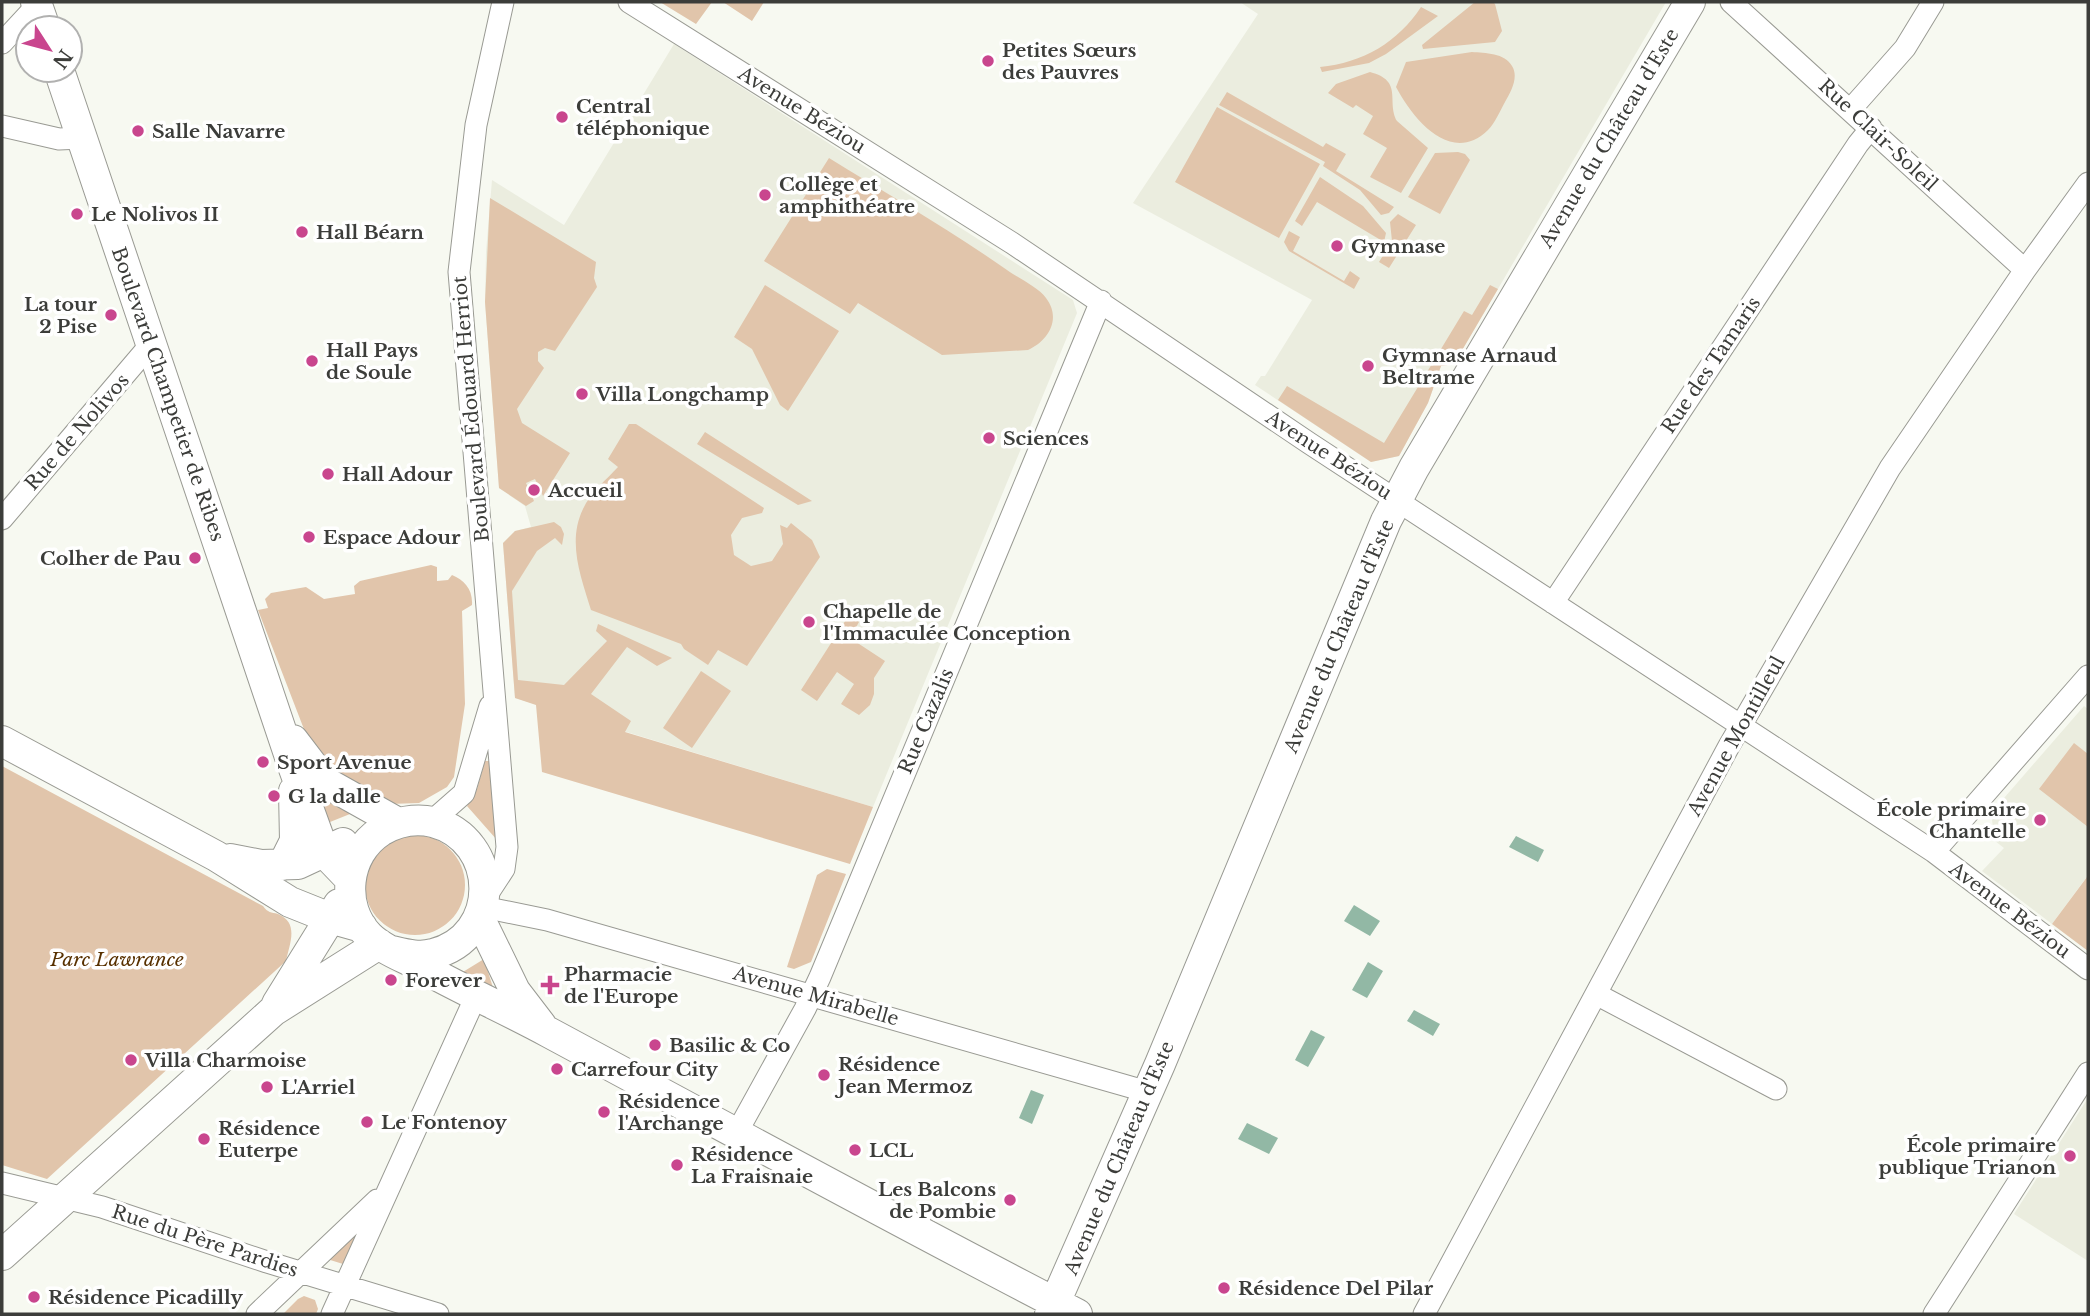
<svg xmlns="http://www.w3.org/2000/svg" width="2090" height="1316" font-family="'Libre Baskerville',serif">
<rect width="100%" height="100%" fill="#f7f9f1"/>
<!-- built -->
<path fill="#ebeddf" d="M 1240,2 L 1666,2 L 1454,364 L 1441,366 L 1428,403 L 1399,456 L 1371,462 L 1255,385 L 1261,376 L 1265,376 L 1312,300 L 1133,203 L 1258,14 Z
M 674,44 L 1073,300 L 1077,313 L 873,807 L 515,698 L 503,543 L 515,531 L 531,527 L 525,506 L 499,488 L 485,302 L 486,252 L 492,180 L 564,225 Z
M 2084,706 L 2088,709 L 2088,879 L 2086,878 L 2052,924 L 1982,871 L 2004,848 L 1995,841 L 1991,813 Z
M 2088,1098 L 2088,1261 L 2014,1214 Z"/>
<!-- green -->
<path fill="#e1c5ab" d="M 660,2 L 712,2 L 696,24 Z
M 723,2 L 764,2 L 752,21 Z
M 1475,2 L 1493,2 L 1495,4 L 1502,31 L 1495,42 L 1423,49 L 1422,45 Z
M 1421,7 L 1438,16 L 1386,54 L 1369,63 L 1322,72 L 1320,67 C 1363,63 1398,42 1421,7 Z
M 1472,52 C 1485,53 1505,53 1512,66 C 1519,77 1511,92 1505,102 C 1500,111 1495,123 1488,130 C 1451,166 1413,119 1396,87 L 1406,62 Z
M 1370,72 C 1404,81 1386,101 1397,121 L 1428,148 L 1401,193 L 1370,177 L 1387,148 L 1363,134 L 1373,116 L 1356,105 L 1353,108 L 1328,93 L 1336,84 Z
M 1227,92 L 1323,147 L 1326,143 L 1346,154 L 1336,171 L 1394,207 L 1389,213 L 1381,215 L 1360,190 L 1323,166 L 1325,162 L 1219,105 Z
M 1217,107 L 1320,164 L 1279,238 L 1175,182 Z
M 1458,152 L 1465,154 L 1470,160 L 1440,214 L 1408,197 L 1435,153 Z
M 829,158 C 889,195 950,230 1007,270 C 1018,278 1038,287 1046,298 C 1062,319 1048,341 1028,350 L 942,355 L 858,303 L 850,314 L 764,261 Z
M 1320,177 L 1363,206 L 1386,233 L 1384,242 L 1317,202 L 1302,226 L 1295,221 Z
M 490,198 L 596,262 L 594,278 L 597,287 L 555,351 L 545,348 L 538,352 L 538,361 L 544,368 L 517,409 L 522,423 L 570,453 L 543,496 L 535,479 L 526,483 L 534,501 L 526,506 L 499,488 L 485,302 Z
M 1398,214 L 1416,225 L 1389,268 L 1379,262 L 1392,241 L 1390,222 Z
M 1289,231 L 1300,237 L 1293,251 L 1344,281 L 1350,271 L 1360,278 L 1354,289 L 1289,251 L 1284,242 Z
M 765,285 L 839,331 L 788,411 L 780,405 L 752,349 L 734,337 Z
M 1490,285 L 1498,289 L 1454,364 L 1441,366 L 1428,403 L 1399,456 L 1371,462 L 1278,400 L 1287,386 L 1384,443 L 1464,311 L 1472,315 Z
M 629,424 L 636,424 L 764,508 L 762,513 L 742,518 L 731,535 L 734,555 L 751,566 L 772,561 L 783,544 L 780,525 L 787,528 L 791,523 L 812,540 L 820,557 L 747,666 L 718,650 L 708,665 L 684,649 L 681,644 L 591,610 C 581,577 567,542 583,509 C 590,493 607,479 618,467 L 608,459 Z
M 705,432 L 812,501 L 798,505 L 697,444 Z
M 554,522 L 561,527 L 564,534 L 562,545 L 555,538 L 537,551 L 512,591 L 518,680 L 564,685 L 607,641 L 596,631 L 598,624 L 672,658 L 657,666 L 627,647 L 591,694 L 631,721 L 625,732 L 873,807 L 850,864 L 542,772 L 536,705 L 515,698 L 503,543 L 515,531 Z
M 431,565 L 437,567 L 437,581 L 448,580 L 452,575 C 464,580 473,589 472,605 L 462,611 L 465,704 L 454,777 L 447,787 L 419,803 L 390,804 L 343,780 L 312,750 L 258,610 L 268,608 L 265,599 L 271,593 L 306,587 L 324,599 L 355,594 L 354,586 L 360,581 Z
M 849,615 L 859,622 L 850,638 L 885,661 L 874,678 L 874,694 L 870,705 L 859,715 L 841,704 L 854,684 L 837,672 L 817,701 L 801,690 Z
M 701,671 L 731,691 L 692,748 L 663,728 Z
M 2074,743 L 2088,754 L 2088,827 L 2039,789 Z
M 485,761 L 490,761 L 497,840 L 467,806 L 477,789 Z
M 2,766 L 263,906 C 268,913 271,912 278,914 C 300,923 289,945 286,961 L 47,1179 L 2,1165 Z
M 315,783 L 355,812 L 325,824 Z
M365 885a50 50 0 1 1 100 0a50 50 0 1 1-100 0Z
M 827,869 L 846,874 L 811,962 L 794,969 L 787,967 L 817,875 Z
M 2087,877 L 2088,879 L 2088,951 L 2052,924 Z
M 484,959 L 495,994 L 458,975 Z
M 360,1229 L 343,1264 L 327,1259 Z
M 304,1296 L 315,1300 L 318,1309 L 316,1314 L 283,1314 L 298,1299 Z"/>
<!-- water -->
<path fill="#92b8a5" d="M 1516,836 L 1544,850 L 1538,862 L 1509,847 Z
M 1354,905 L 1380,921 L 1370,936 L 1344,921 Z
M 1368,962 L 1383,971 L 1367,998 L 1352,990 Z
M 1414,1010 L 1440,1024 L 1433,1036 L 1407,1021 Z
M 1311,1030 L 1325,1037 L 1308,1067 L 1295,1060 Z
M 1031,1090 L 1044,1095 L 1032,1124 L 1019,1118 Z
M 1247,1123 L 1278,1138 L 1269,1154 L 1238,1139 Z"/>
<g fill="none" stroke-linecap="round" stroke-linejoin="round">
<!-- street casing -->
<g stroke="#999a93" stroke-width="23">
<path id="street" d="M 629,2 L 1012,243 L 1309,443 L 1934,852 L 2088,969
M 1731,2 L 2025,270
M 2,43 L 40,2
M 1851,109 L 1905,48 L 1933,2
M 2,126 L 59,139 L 81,138
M 2,519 L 151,344
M 1553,603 L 1858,144 L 1871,128
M 431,822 L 464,793 L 490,706
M 1934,852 L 2088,676
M 485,898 L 504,869 L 507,847 L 459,272 L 476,125 L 503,2
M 483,907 L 547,920 L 1148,1092
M 1596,994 L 1776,1089
M 736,1134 L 805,1009 L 820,977 L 1101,301
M 2,1183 L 102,1207 L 267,1262 L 438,1314
M 257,1314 L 377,1200
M 332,1314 L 476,996
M 1424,1314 L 1729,746 L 1890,468 L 2025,270 L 2088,183
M 1934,1314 L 2088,1073"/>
</g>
<!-- secondary casing -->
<g stroke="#999a93" stroke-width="32">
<path id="secondary" d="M 36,2 L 45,28
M 59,70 L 293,766 L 324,852 L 350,879
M 293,740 L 325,782 L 398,823
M 2,741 L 216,856 L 290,902 L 330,918 L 362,927
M 230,859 L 261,865 L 298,864 L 343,843
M 283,865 L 295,841 L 294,791
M 479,917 L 515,991 L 541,1025
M 392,951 C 405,954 419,958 433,954 C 502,937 501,840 433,822 C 415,818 396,822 381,831 C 345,854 340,907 369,936 C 382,949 401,956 416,964 C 460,989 506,1009 550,1033 C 725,1127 900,1223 1077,1314
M 277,1004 L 339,904
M 2,1255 L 273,1011 L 379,944
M 1050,1314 L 1160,1064 L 1386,521 L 1414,468 L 1690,2"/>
</g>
<!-- street -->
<use href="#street" stroke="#fff" stroke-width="21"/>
<!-- secondary -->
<use href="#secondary" stroke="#fff" stroke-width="30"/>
</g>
<!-- markers -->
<g fill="#c9468e" stroke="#fff" stroke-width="2.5">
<circle cx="988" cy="61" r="7"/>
<circle cx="562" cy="117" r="7"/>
<circle cx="138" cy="131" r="7"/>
<circle cx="765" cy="195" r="7"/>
<circle cx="77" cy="214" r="7"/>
<circle cx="302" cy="232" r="7"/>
<circle cx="1337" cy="246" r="7"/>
<circle cx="111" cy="315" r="7"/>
<circle cx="312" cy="361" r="7"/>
<circle cx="1368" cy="366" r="7"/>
<circle cx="582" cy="394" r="7"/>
<circle cx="989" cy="438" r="7"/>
<circle cx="328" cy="474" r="7"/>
<circle cx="534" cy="490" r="7"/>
<circle cx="309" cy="537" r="7"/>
<circle cx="195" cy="558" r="7"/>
<circle cx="809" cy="622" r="7"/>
<circle cx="263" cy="762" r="7"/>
<circle cx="274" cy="796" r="7"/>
<circle cx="2040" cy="820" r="7"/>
<circle cx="391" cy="980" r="7"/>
<path d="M546.5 974.5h7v7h7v7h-7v7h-7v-7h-7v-7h7z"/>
<circle cx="655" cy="1045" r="7"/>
<circle cx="131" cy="1060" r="7"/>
<circle cx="557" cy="1069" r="7"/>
<circle cx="824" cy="1075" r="7"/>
<circle cx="267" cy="1087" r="7"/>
<circle cx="604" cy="1112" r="7"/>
<circle cx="367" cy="1122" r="7"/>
<circle cx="204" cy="1139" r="7"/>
<circle cx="855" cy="1150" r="7"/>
<circle cx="2070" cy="1156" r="7"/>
<circle cx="677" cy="1165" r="7"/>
<circle cx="1010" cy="1200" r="7"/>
<circle cx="1224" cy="1288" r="7"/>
<circle cx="34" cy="1297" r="7"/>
</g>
<g text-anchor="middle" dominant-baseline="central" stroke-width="7" stroke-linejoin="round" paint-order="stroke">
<!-- poi labels -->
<g font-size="19" font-weight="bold" fill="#3c3d3a" stroke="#fff" text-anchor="start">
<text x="1002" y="50">Petites Sœurs<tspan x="1002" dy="22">des Pauvres</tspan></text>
<text x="576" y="106">Central<tspan x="576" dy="22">téléphonique</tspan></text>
<text x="152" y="131">Salle Navarre</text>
<text x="779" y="184">Collège et<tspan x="779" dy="22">amphithéatre</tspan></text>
<text x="91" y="214">Le Nolivos II</text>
<text x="316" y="232">Hall Béarn</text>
<text x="1351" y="246">Gymnase</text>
<text x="97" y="304" text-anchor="end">La tour<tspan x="97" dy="22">2 Pise</tspan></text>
<text x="326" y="350">Hall Pays<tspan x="326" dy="22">de Soule</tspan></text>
<text x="1382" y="355">Gymnase Arnaud<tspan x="1382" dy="22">Beltrame</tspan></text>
<text x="596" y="394">Villa Longchamp</text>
<text x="1003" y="438">Sciences</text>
<text x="342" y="474">Hall Adour</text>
<text x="548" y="490">Accueil</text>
<text x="323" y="537">Espace Adour</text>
<text x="181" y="558" text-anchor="end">Colher de Pau</text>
<text x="823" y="611">Chapelle de<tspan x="823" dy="22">l'Immaculée Conception</tspan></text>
<text x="277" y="762">Sport Avenue</text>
<text x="288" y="796">G la dalle</text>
<text x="2026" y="809" text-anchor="end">École primaire<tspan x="2026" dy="22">Chantelle</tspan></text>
<text x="564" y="974">Pharmacie<tspan x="564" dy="22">de l'Europe</tspan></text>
<text x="405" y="980">Forever</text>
<text x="669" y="1045">Basilic &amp; Co</text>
<text x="145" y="1060">Villa Charmoise</text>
<text x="838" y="1064">Résidence<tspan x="838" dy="22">Jean Mermoz</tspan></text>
<text x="571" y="1069">Carrefour City</text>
<text x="281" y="1087">L'Arriel</text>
<text x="618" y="1101">Résidence<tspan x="618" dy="22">l'Archange</tspan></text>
<text x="381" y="1122">Le Fontenoy</text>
<text x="218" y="1128">Résidence<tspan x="218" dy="22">Euterpe</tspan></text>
<text x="2056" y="1145" text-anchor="end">École primaire<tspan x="2056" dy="22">publique Trianon</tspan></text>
<text x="869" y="1150">LCL</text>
<text x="691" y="1154">Résidence<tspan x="691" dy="22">La Fraisnaie</tspan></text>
<text x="996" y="1189" text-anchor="end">Les Balcons<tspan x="996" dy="22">de Pombie</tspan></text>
<text x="1238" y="1288">Résidence Del Pilar</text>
<text x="48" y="1297">Résidence Picadilly</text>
</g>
<!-- street labels -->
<g font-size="19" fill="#3c3d3a" stroke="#fff">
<text transform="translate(802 110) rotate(32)">Avenue Béziou</text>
<text transform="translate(1878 135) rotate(43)">Rue Clair-Soleil</text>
<text transform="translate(1609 138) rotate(-59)">Avenue du Château d'Este</text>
<text transform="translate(1711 365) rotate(-56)">Rue des Tamaris</text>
<text transform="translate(168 394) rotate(71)">Boulevard Champetier de Ribes</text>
<text transform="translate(471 409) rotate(-95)">Boulevard Édouard Herriot</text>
<text transform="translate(77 432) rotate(-49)">Rue de Nolivos</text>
<text transform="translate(1329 455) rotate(33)">Avenue Béziou</text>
<text transform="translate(1339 636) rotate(-67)">Avenue du Château d'Este</text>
<text transform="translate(926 721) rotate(-67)">Rue Cazalis</text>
<text transform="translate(1736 736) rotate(-61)">Avenue Montilleul</text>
<text transform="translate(2010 910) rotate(37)">Avenue Béziou</text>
<text transform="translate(816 996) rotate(16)">Avenue Mirabelle</text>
<text transform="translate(1119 1158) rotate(-67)">Avenue du Château d'Este</text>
<text transform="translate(205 1241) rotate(18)">Rue du Père Pardies</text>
</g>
<!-- park labels -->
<g font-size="19" font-style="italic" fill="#583100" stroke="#fff">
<text x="117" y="959">Parc Lawrance</text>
</g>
</g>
<!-- border -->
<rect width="2090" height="1316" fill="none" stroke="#3c3d3a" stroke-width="7"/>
<!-- north arrow -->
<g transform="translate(49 49) rotate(126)"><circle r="33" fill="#ffffff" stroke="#b1b1b0" stroke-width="2"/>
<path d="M0-5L12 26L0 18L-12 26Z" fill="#c9468e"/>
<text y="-10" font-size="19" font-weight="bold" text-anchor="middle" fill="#3c3d3a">N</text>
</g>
</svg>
